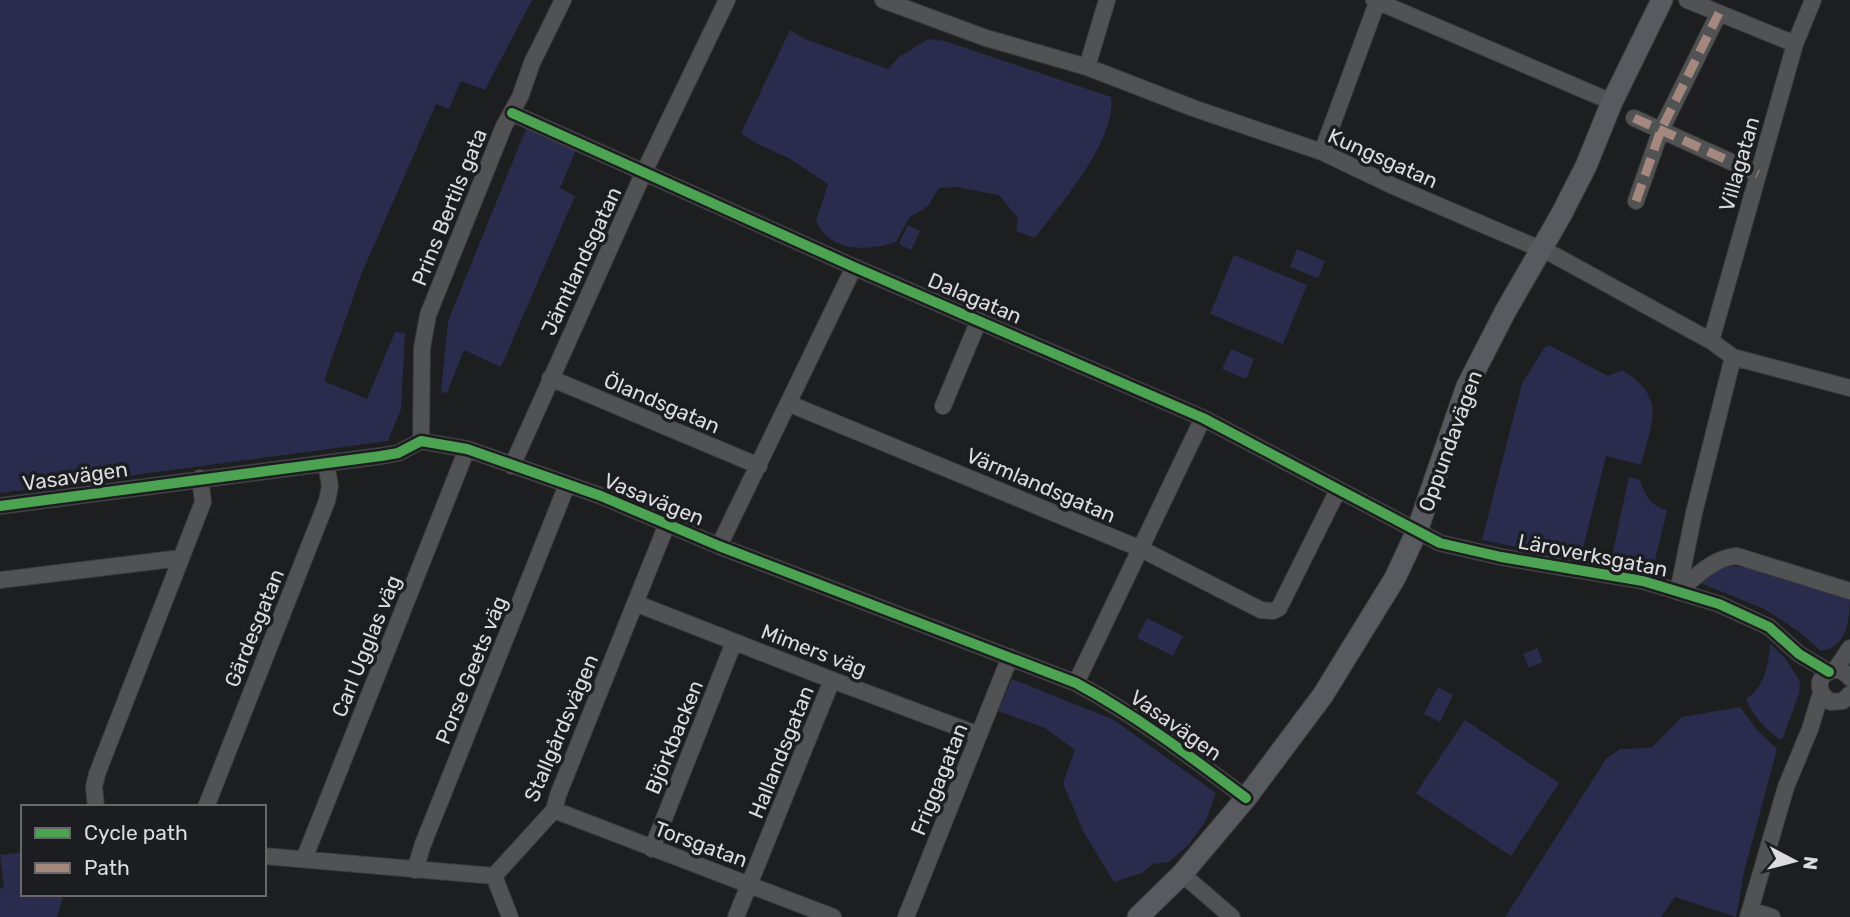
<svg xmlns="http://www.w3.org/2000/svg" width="1850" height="917" font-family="Rubik,sans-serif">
<rect width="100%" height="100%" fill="#1d1e1f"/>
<!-- green -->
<path fill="#2a2c4d" d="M 0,0 L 532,0 L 485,90 L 461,81 L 449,109 L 436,104 L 361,275 L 324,381 L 367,399 L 395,332 L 405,333 L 401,409 L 388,441 L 0,493 Z
M 790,30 L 805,39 L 888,69 L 899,57 L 928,39 L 945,41 L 1111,97 C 1117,140 1060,205 1035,238 L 1016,231 L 1018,218 L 999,195 L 956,187 L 939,188 L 928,206 L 909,218 L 896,242 C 868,251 830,253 816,221 L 828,184 L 790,159 L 754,142 L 741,133 Z
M 526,129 L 576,150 L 560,188 L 575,196 L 501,367 L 464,350 L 447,393 L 441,392 L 448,321 Z
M 908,225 L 920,231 L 911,250 L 899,244 Z
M 1297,249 L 1325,261 L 1318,278 L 1290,267 Z
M 1234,255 L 1307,285 L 1283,344 L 1210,314 Z
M 1549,345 L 1608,376 L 1622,370 C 1667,398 1652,421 1641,465 L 1606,456 L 1580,560 L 1482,540 L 1522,384 L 1544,348 Z
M 1231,349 L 1254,359 L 1246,379 L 1222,369 Z
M 1629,477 L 1640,480 C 1646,496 1649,505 1667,510 L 1652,573 L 1610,565 Z
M 1725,566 C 1767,567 1809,583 1850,595 C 1850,617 1848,648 1821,651 L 1798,631 L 1764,609 L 1698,582 L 1712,570 Z
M 1147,618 L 1183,636 L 1173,656 L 1137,638 Z
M 1770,644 L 1785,658 L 1800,681 L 1799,694 L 1782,740 C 1767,732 1752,715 1746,699 C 1764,688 1769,664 1770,644 Z
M 1537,648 L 1543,662 L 1529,668 L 1523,654 Z
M 1012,679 L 1114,720 L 1216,793 L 1206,821 L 1189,844 L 1169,862 L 1153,864 L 1142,873 L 1114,882 L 1083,831 L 1063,783 L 1075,750 L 1045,728 L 998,711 Z
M 1438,687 L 1453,695 L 1440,722 L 1424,714 Z
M 1740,707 L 1757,730 L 1777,749 L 1744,872 L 1736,917 L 1675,897 L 1661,917 L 1505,917 L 1606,759 L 1620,749 L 1651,748 L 1682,717 Z
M 1465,720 L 1559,783 L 1511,856 L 1416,793 Z
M 23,852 L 23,894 L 64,894 L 57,917 L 0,917 L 0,889 L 4,888 L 0,855 Z"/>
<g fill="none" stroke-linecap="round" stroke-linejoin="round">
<!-- minor casing -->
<g stroke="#3a3a3b" stroke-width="18">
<path id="minor" d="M 883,0 L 986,38 L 1087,67 L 1193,108 L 1322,152 L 1393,186 L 1554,255 L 1711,341 L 1733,357 L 1850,388
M 1374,0 L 1612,102
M 1687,0 L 1795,44
M 1087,67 L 1107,0
M 512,113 L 854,267 L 1203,418 L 1440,543 L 1501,557 L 1643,581 L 1719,604 L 1769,627 L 1799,654 L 1829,672
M 1634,118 L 1758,174
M 1322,152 L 1378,0
M 1636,201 L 1661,130 L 1719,13
M 1711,341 L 1795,44 L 1813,0
M 550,378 L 759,466
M 790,404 L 1141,549 L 1261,610 L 1273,611 L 1279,608 L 1338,490
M 943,406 L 979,320
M 421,441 L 422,348 L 428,315 L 504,126 L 520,97 L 532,63 L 563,0
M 512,466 L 644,172 L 727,0
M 0,506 L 381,456 L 398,453 L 421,441 L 467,449 L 601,496 L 719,546 L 1076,683 C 1137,716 1191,757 1246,798
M 719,546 L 854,267
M 0,580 L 181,558
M 1678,592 L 1694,513 L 1733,357
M 1678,592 C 1695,577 1714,557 1737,556 L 1850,591
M 635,603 L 832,680 L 979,735
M 1835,670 L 1850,648
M 1850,678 C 1832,656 1804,685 1831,702 L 1843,701 L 1850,694
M 1076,683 L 1203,418
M 96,807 L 94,787 L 97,774 L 203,502 L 200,478
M 206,807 L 327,501 L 330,486 L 326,463
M 554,810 L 833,917
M 652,849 L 734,642
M 264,856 L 494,876 L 554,810 L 558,795 L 667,524
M 304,859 L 467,449
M 415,870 L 423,844 L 567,485
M 1182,874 L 1232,917
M 494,876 L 510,917
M 1750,910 L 1772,917
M 736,917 L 832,680
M 906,917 L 1010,657
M 1748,917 L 1786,787 L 1810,729 L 1821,693"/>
</g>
<!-- major casing -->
<g stroke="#3a3a3b" stroke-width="23">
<path id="major" d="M 1138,917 L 1182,874 L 1246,798 L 1323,695 L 1395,578 L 1417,531 L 1467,386 L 1505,312 L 1561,215 L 1586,166 L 1612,102 L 1662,0"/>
</g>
<!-- minor -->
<use href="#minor" stroke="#515253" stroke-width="16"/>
<!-- major -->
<use href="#major" stroke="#585a60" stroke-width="21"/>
<!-- quiet -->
<path stroke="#a5887d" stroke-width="9" stroke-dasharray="18 9" stroke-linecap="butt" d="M 1634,118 L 1758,174
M 1636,201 L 1661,130 L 1719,13"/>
<!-- cycleway casing -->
<g stroke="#1c1d20" stroke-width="15">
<path id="cycleway" d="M 512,113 L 854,267 L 1203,418 L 1440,543 L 1501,557 L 1643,581 L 1719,604 L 1769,627 L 1799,654 L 1829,672
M 0,506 L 381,456 L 398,453 L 421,441 L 467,449 L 601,496 L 719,546 L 1076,683 C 1137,716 1191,757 1246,798"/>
</g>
<!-- cycleway -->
<use href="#cycleway" stroke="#4ca352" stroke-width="10"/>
</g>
<g text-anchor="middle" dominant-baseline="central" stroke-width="7" stroke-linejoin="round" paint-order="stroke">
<!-- street labels -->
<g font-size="21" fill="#dcdcde" stroke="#1c1d20">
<text transform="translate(1383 158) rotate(24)">Kungsgatan</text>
<text transform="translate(1739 164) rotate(-74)">Villagatan</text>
<text transform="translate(449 207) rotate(-68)">Prins Bertils gata</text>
<text transform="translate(581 261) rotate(-65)">Jämtlandsgatan</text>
<text transform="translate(975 298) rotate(23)">Dalagatan</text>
<text transform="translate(662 403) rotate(23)">Ölandsgatan</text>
<text transform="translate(1450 441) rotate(-70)">Oppundavägen</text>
<text transform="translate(75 476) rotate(-8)">Vasavägen</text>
<text transform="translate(1041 485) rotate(23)">Värmlandsgatan</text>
<text transform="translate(654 499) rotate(22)">Vasavägen</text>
<text transform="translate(1593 555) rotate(11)">Läroverksgatan</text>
<text transform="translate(254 628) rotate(-68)">Gärdesgatan</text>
<text transform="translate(366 646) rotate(-68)">Carl Ugglas väg</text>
<text transform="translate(814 650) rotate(21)">Mimers väg</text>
<text transform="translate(471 670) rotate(-68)">Porse Geets väg</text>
<text transform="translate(1176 725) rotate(35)">Vasavägen</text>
<text transform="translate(561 728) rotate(-67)">Stallgårdsvägen</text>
<text transform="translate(674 737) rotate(-68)">Björkbacken</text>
<text transform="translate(781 752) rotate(-68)">Hallandsgatan</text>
<text transform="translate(939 779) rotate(-68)">Friggagatan</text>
<text transform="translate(701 844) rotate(20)">Torsgatan</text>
</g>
</g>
<!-- legend -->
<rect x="21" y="805" width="245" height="91" fill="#1c1d20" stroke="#69696c" stroke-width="2"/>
<rect x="35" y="828" width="35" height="10" fill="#4ca352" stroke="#69696c" stroke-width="2"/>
<text x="84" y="840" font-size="21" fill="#dcdcde">Cycle path</text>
<rect x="35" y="863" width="35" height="10" fill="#a5887d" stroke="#69696c" stroke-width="2"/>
<text x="84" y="875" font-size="21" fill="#dcdcde">Path</text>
<!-- north arrow -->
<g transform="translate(1794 861) rotate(97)" stroke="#1c1d20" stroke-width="5" paint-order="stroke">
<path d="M0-5L12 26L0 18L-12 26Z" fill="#dcdcde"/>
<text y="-10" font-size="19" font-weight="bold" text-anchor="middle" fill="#dcdcde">N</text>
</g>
</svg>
